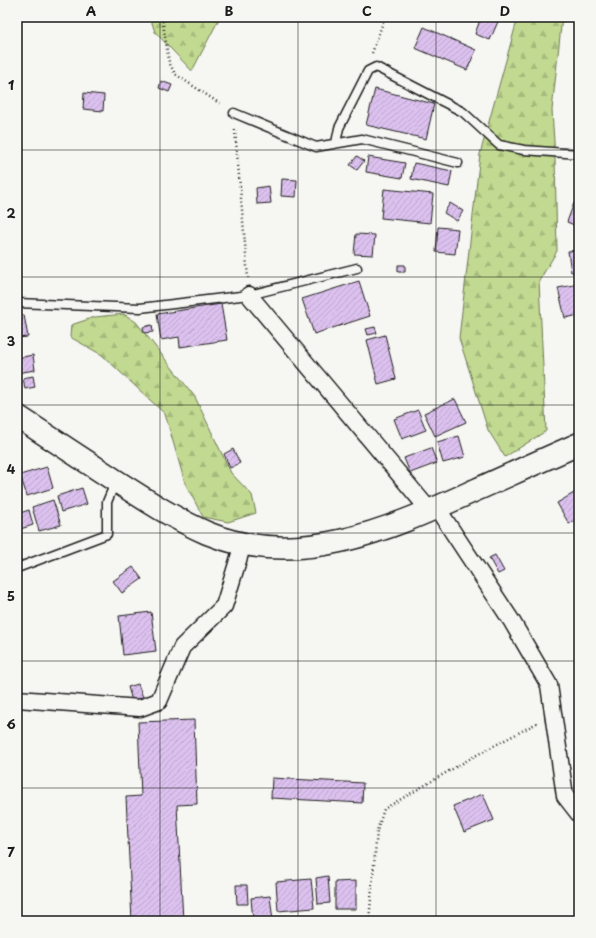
<svg xmlns="http://www.w3.org/2000/svg" width="596" height="938" font-family="'Playpen Sans',sans-serif">
<defs>
<pattern id="forest-firs" width="22" height="20" patternUnits="userSpaceOnUse"><rect width="22" height="20" fill="#c1d990"/><path d="M5 1l3.5 6h-7zM16 11l3.5 6h-7z" fill="#a5ba7c"/></pattern>
<pattern id="building-hatch" width="6" height="6" patternUnits="userSpaceOnUse"><rect width="6" height="6" fill="#dcc1ef"/><path d="M-1 1l2-2M0 6l6-6M5 7l2-2" fill="none" stroke="#bca5cc"/></pattern>
</defs>
<rect width="100%" height="100%" fill="#f6f6f2"/>
<filter id="ink" filterUnits="userSpaceOnUse"><feTurbulence type="fractalNoise" baseFrequency=".025" numOctaves="2"/><feDisplacementMap in="SourceGraphic" scale="8" xChannelSelector="R" yChannelSelector="G"/><feConvolveMatrix kernelMatrix="1 2 1 2 8 2 1 2 1" color-interpolation-filters="sRGB"/></filter>
<g filter="url(#ink)">
<!-- forest -->
<path fill="url(#forest-firs)" stroke="#6e7a56" d="M 150,17 L 220,17 L 192,71 L 155,32 Z
M 518,17 L 562,17 L 552,110 L 555,158 L 557,251 L 539,281 L 546,431 L 505,457 L 488,430 L 459,338 L 480,154 Z
M 124,314 L 136,322 L 195,397 L 231,473 L 252,495 L 256,513 L 228,522 L 203,517 L 185,483 L 165,414 L 102,355 L 70,337 L 71,325 L 95,317 Z"/>
<!-- building -->
<path fill="url(#building-hatch)" stroke="#1c1c1c" d="M 481,17 L 500,17 L 490,40 L 475,34 Z
M 424,27 L 476,50 L 467,70 L 415,48 Z
M 161,81 L 172,85 L 169,92 L 159,88 Z
M 375,89 L 434,104 L 426,139 L 366,125 Z
M 84,93 L 104,95 L 103,111 L 83,109 Z
M 357,156 L 364,161 L 357,170 L 350,165 Z
M 368,157 L 405,163 L 402,178 L 366,172 Z
M 414,163 L 452,171 L 449,187 L 411,179 Z
M 282,179 L 297,180 L 296,197 L 281,196 Z
M 269,186 L 271,203 L 257,204 L 256,188 Z
M 384,189 L 433,194 L 430,223 L 381,218 Z
M 450,203 L 463,211 L 457,221 L 444,213 Z
M 574,203 L 579,205 L 579,227 L 567,222 Z
M 438,227 L 458,229 L 455,254 L 436,252 Z
M 356,234 L 375,235 L 373,255 L 354,254 Z
M 579,250 L 579,271 L 571,272 L 568,251 Z
M 398,265 L 405,265 L 405,272 L 398,272 Z
M 359,281 L 370,316 L 314,334 L 302,299 Z
M 579,284 L 579,315 L 565,318 L 558,288 Z
M 221,304 L 227,340 L 180,347 L 179,337 L 161,340 L 157,314 Z
M 24,315 L 28,337 L 17,338 L 17,316 Z
M 152,325 L 153,332 L 144,333 L 143,327 Z
M 375,327 L 377,333 L 368,335 L 366,329 Z
M 385,335 L 396,379 L 378,384 L 367,340 Z
M 33,355 L 35,370 L 17,373 L 17,358 Z
M 33,376 L 35,387 L 25,389 L 23,378 Z
M 455,399 L 466,422 L 435,436 L 424,413 Z
M 418,410 L 426,430 L 402,439 L 394,419 Z
M 459,436 L 465,457 L 443,463 L 437,442 Z
M 431,448 L 437,463 L 410,473 L 404,458 Z
M 233,449 L 240,463 L 230,468 L 224,454 Z
M 47,467 L 53,488 L 27,496 L 20,475 Z
M 82,488 L 87,504 L 61,512 L 57,496 Z
M 579,490 L 579,518 L 569,524 L 557,503 Z
M 53,500 L 61,525 L 39,531 L 32,507 Z
M 29,510 L 33,525 L 17,530 L 17,514 Z
M 495,555 L 504,571 L 498,574 L 489,558 Z
M 133,567 L 142,579 L 122,593 L 113,581 Z
M 151,612 L 156,651 L 123,655 L 119,616 Z
M 138,684 L 144,700 L 133,704 L 128,687 Z
M 194,720 L 197,804 L 177,805 L 183,921 L 132,921 L 126,797 L 141,796 L 138,722 Z
M 272,778 L 363,783 L 362,803 L 271,798 Z
M 483,794 L 494,820 L 464,832 L 453,806 Z
M 328,876 L 330,903 L 318,904 L 316,878 Z
M 311,879 L 314,908 L 278,911 L 276,882 Z
M 356,881 L 356,909 L 335,909 L 335,882 Z
M 236,885 L 247,885 L 248,904 L 237,904 Z
M 270,896 L 273,921 L 253,921 L 251,898 Z"/>
<g fill="none" stroke-linecap="round" stroke-linejoin="round">
<!-- lane casing -->
<g stroke="#1c1c1c" stroke-width="11">
<path id="lane" d="M 234,113 L 316,147 L 362,139 L 458,163
M 336,143 L 339,128 L 368,71 L 376,67 L 463,112 L 499,145 L 524,150 L 579,154
M 17,303 L 140,308 L 249,295 L 357,268
M 17,568 L 107,534 L 107,502 L 115,483"/>
</g>
<!-- street casing -->
<g stroke="#1c1c1c" stroke-width="19">
<path id="street" d="M 249,295 L 430,511
M 437,508 L 511,620 L 549,685 L 565,796 L 579,814
M 17,699 L 140,708 L 159,701 L 182,647 L 224,606 L 243,544"/>
</g>
<!-- secondary casing -->
<g stroke="#1c1c1c" stroke-width="25">
<path id="secondary" d="M 17,416 C 49,437 81,458 113,479 C 144,499 173,518 207,533 C 296,570 388,530 469,493 C 505,477 542,460 579,444"/>
</g>
<!-- path -->
<path stroke="#1c1c1c" stroke-width="2.5" stroke-dasharray="1 3" stroke-linecap="butt" d="M 162,17 L 169,62 L 175,74 L 222,105
M 17,21 L 18,17
M 372,53 L 385,17
M 235,130 L 248,278
M 369,921 L 377,831 L 384,809 L 473,757 L 537,723"/>
<!-- lane -->
<use href="#lane" stroke="#f6f6f2" stroke-width="8"/>
<!-- street -->
<use href="#street" stroke="#f6f6f2" stroke-width="16"/>
<!-- secondary -->
<use href="#secondary" stroke="#f6f6f2" stroke-width="22"/>
</g>
</g>
<!-- grid -->
<path fill="none" stroke="#1c1c1c" stroke-width="1" stroke-opacity="0.55" d="M 160,17 L 160,921M 298,17 L 298,921M 436,17 L 436,921M 17,150 L 579,150M 17,277 L 579,277M 17,405 L 579,405M 17,533 L 579,533M 17,661 L 579,661M 17,788 L 579,788"/>
<!-- margin -->
<rect width="596" height="938" fill="none" stroke="#f6f6f2" stroke-width="44"/>
<rect x="22" y="22" width="552" height="894" fill="none" stroke="#1c1c1c" stroke-width="1.5"/>
<g font-size="13" text-anchor="middle" font-weight="bold" fill="#1c1c1c">
<text x="91" y="16">A</text>
<text x="229" y="16">B</text>
<text x="367" y="16">C</text>
<text x="505" y="16">D</text>
<text x="11" y="90">1</text>
<text x="11" y="218">2</text>
<text x="11" y="346">3</text>
<text x="11" y="474">4</text>
<text x="11" y="601">5</text>
<text x="11" y="729">6</text>
<text x="11" y="857">7</text>
</g>
</svg>
